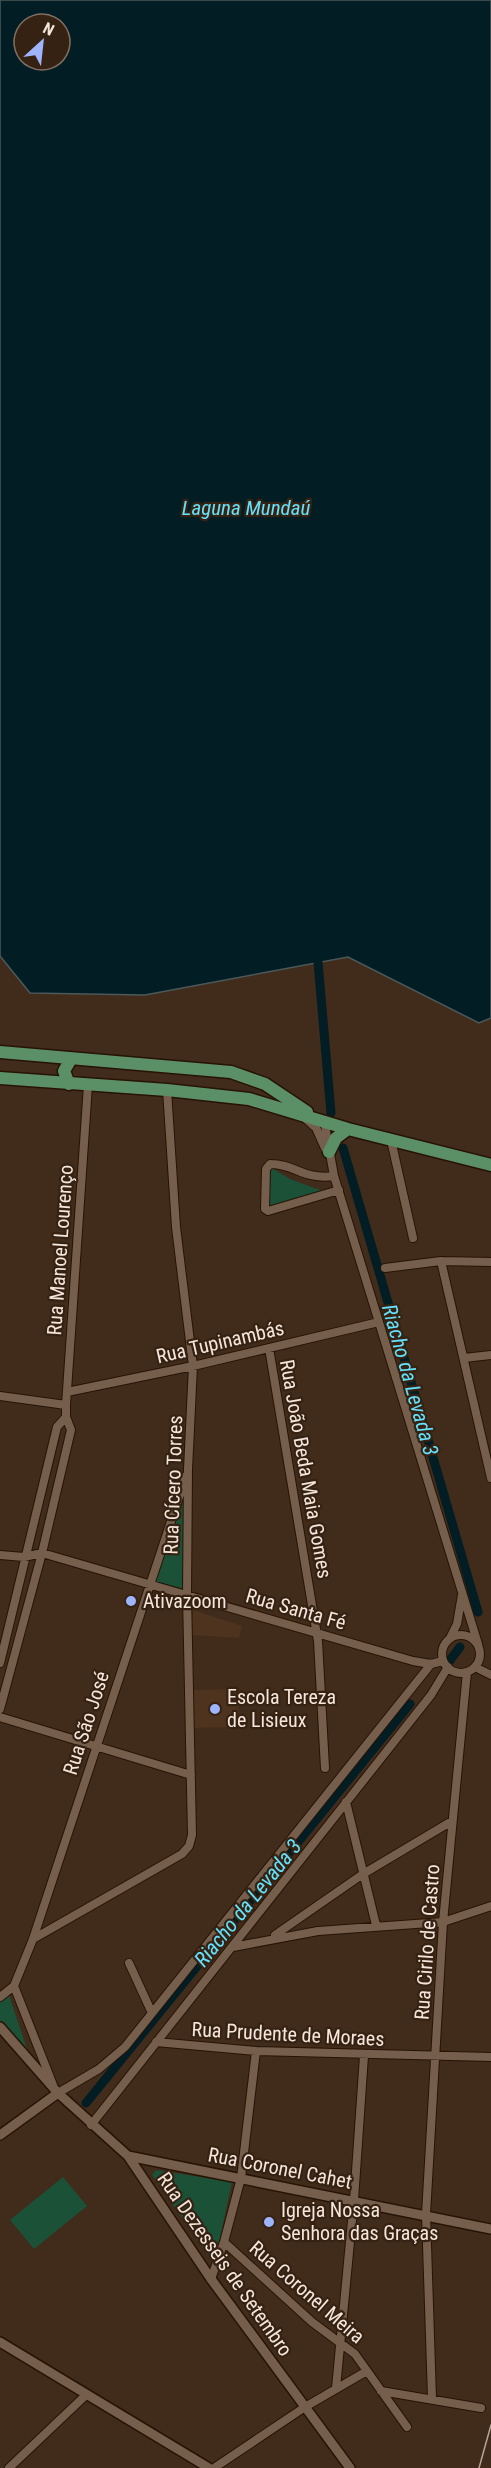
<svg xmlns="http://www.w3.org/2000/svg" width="491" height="2468" font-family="'Roboto Condensed',sans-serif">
<rect width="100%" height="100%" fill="#412c1b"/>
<!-- built -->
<path fill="#4e331e" d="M 193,1610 L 242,1626 L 239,1638 L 191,1635 Z
M 238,1689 L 239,1727 L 193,1728 L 191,1690 Z"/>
<!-- green -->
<path fill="#1a5137" d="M 270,1167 L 290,1179 L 328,1193 L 267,1213 Z
M 184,1490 L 184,1589 L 152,1581 Z
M 9,1995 L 34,2070 L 0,2028 L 0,2002 Z
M 156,2170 L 232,2182 L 217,2252 L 212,2256 L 208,2255 L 152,2175 Z
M 63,2177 L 87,2206 L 34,2249 L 10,2220 Z"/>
<!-- water -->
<path fill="#021d23" stroke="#4b595a" stroke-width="1.5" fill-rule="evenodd" d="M 0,0 L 491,0 L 491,1018 L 479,1023 L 348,957 L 145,995 L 30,993 L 0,956 ZM 24,24 L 60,24 L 60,60 L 24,60 Z"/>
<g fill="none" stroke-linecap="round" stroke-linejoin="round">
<!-- canal -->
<path stroke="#021d23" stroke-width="9" d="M 318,962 L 331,1113
M 343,1148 L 478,1612
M 448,1663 L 460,1647
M 86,2103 L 410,1704"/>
<!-- minor casing -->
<g stroke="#271304" stroke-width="10">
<path id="minor" d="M 306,1119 L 316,1128 L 325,1148
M 324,1120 L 334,1176 L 478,1644
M 391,1140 L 413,1238
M 334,1176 C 302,1180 296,1164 270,1164 L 266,1169 L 265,1209 L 268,1211 L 339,1190
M 441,1261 L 491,1478
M 385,1268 L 441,1261 L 491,1262
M 269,1348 L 318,1641 L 325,1768
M 464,1358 L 491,1355
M 67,1392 L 193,1366 L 379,1322
M 0,1396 L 66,1405
M 0,1555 L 24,1557 L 42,1553 L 413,1661 L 431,1664 L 443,1661
M442 1654a19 19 0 1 1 38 0a19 19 0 1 1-38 0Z
M 450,1638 L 457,1624 L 462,1595
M 0,1663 L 57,1427 L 66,1417
M 475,1667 L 491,1675
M 0,1709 L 42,1553 L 71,1430 L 66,1417 L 66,1405 L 88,1085
M 0,1717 L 191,1775
M 346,1802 L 376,1925
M 275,1935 L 363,1874 L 452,1821
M 33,1939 L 182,1854 L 189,1846 L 192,1835 L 187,1595 L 188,1469 L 193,1366 L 176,1227 L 167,1090
M 233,1947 L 318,1931 L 443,1922 L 491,1906
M 129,1963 L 152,2013
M 14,1986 L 53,2085
M 0,1997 L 14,1986 L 33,1939 L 186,1476
M 156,2042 L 256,2051 L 491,2057
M 58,2093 L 99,2069 L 125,2047 L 431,1664
M 91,2125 L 431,1695 L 448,1667
M 224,2242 L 312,2322 L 355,2354 L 407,2427
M 211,2279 L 224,2242 L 241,2178 L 256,2051
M 336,2388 L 354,2200 L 364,2056
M 381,2391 L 481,2408
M 432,2398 L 426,2214 L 443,1922 L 467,1672
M 9,2468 L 86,2395
M 214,2468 L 305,2407 L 367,2371"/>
</g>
<!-- tertiary casing -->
<g stroke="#271304" stroke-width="12">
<path id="tertiary" d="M 0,2027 L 58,2093 L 128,2156 L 211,2279 L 350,2468
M 0,2135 L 58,2093
M 128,2156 L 491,2229
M 0,2342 L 209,2468"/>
</g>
<!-- primary casing -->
<g stroke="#271304" stroke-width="15">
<path id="primary" d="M 0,1052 L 231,1072 L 265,1084 L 307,1112
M 0,1078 L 167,1090 L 249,1099 L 348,1129 L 491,1165
M 69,1084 L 64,1071 L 71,1059
M 329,1152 L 336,1138 L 348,1129"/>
</g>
<!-- minor -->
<use href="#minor" stroke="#765e4c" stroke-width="8"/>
<!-- tertiary -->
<use href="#tertiary" stroke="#765e4c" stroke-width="9"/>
<!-- primary -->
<use href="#primary" stroke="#5b9067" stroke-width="12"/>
<!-- tram -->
<path stroke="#b7a699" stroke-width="1.5" d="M 479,2468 L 491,2425"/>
</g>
<!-- markers -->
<g fill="#9eb4fd" stroke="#362212" stroke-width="2">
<circle cx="131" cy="1601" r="6"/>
<circle cx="215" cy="1709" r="6"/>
<circle cx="269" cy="2222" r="6"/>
</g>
<g text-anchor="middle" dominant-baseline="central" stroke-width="4.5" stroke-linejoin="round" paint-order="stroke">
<!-- street labels -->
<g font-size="20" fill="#f5e6dc" stroke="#362212">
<text transform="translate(60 1250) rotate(-86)">Rua Manoel Lourenço</text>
<text transform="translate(220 1342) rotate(-13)">Rua Tupinambás</text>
<text transform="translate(306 1469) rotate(80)">Rua João Beda Maia Gomes</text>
<text transform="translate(173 1485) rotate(-88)">Rua Cícero Torres</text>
<text transform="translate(296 1609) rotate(16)">Rua Santa Fé</text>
<text transform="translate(86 1723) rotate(-72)">Rua São José</text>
<text transform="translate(427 1942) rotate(-86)">Rua Cirilo de Castro</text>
<text transform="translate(288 2034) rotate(3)">Rua Prudente de Moraes</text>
<text transform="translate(280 2168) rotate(11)">Rua Coronel Cahet</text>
<text transform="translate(225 2264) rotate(55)">Rua Dezesseis de Setembro</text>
<text transform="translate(307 2292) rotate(41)">Rua Coronel Meira</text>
</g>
<!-- poi labels -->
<g font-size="20" fill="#f5e6dc" stroke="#362212" text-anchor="start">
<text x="143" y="1601">Ativazoom</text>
<text x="227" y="1697">Escola Tereza<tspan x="227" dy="23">de Lisieux</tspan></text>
<text x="281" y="2210">Igreja Nossa<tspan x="281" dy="23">Senhora das Graças</tspan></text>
</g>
<!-- water labels -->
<g font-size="21" font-style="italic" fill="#63e2fd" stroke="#362212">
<text x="246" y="508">Laguna Mundaú</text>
<text transform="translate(410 1380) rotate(74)">Riacho da Levada 3</text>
<text transform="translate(248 1903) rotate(-51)">Riacho da Levada 3</text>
</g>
</g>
<!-- north arrow -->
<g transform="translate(42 42) rotate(27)"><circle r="28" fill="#362212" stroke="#827063" stroke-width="1.5"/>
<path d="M0-4.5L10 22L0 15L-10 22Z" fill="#9eb4fd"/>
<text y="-9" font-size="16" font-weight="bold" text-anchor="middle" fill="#f5e6dc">N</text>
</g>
</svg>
